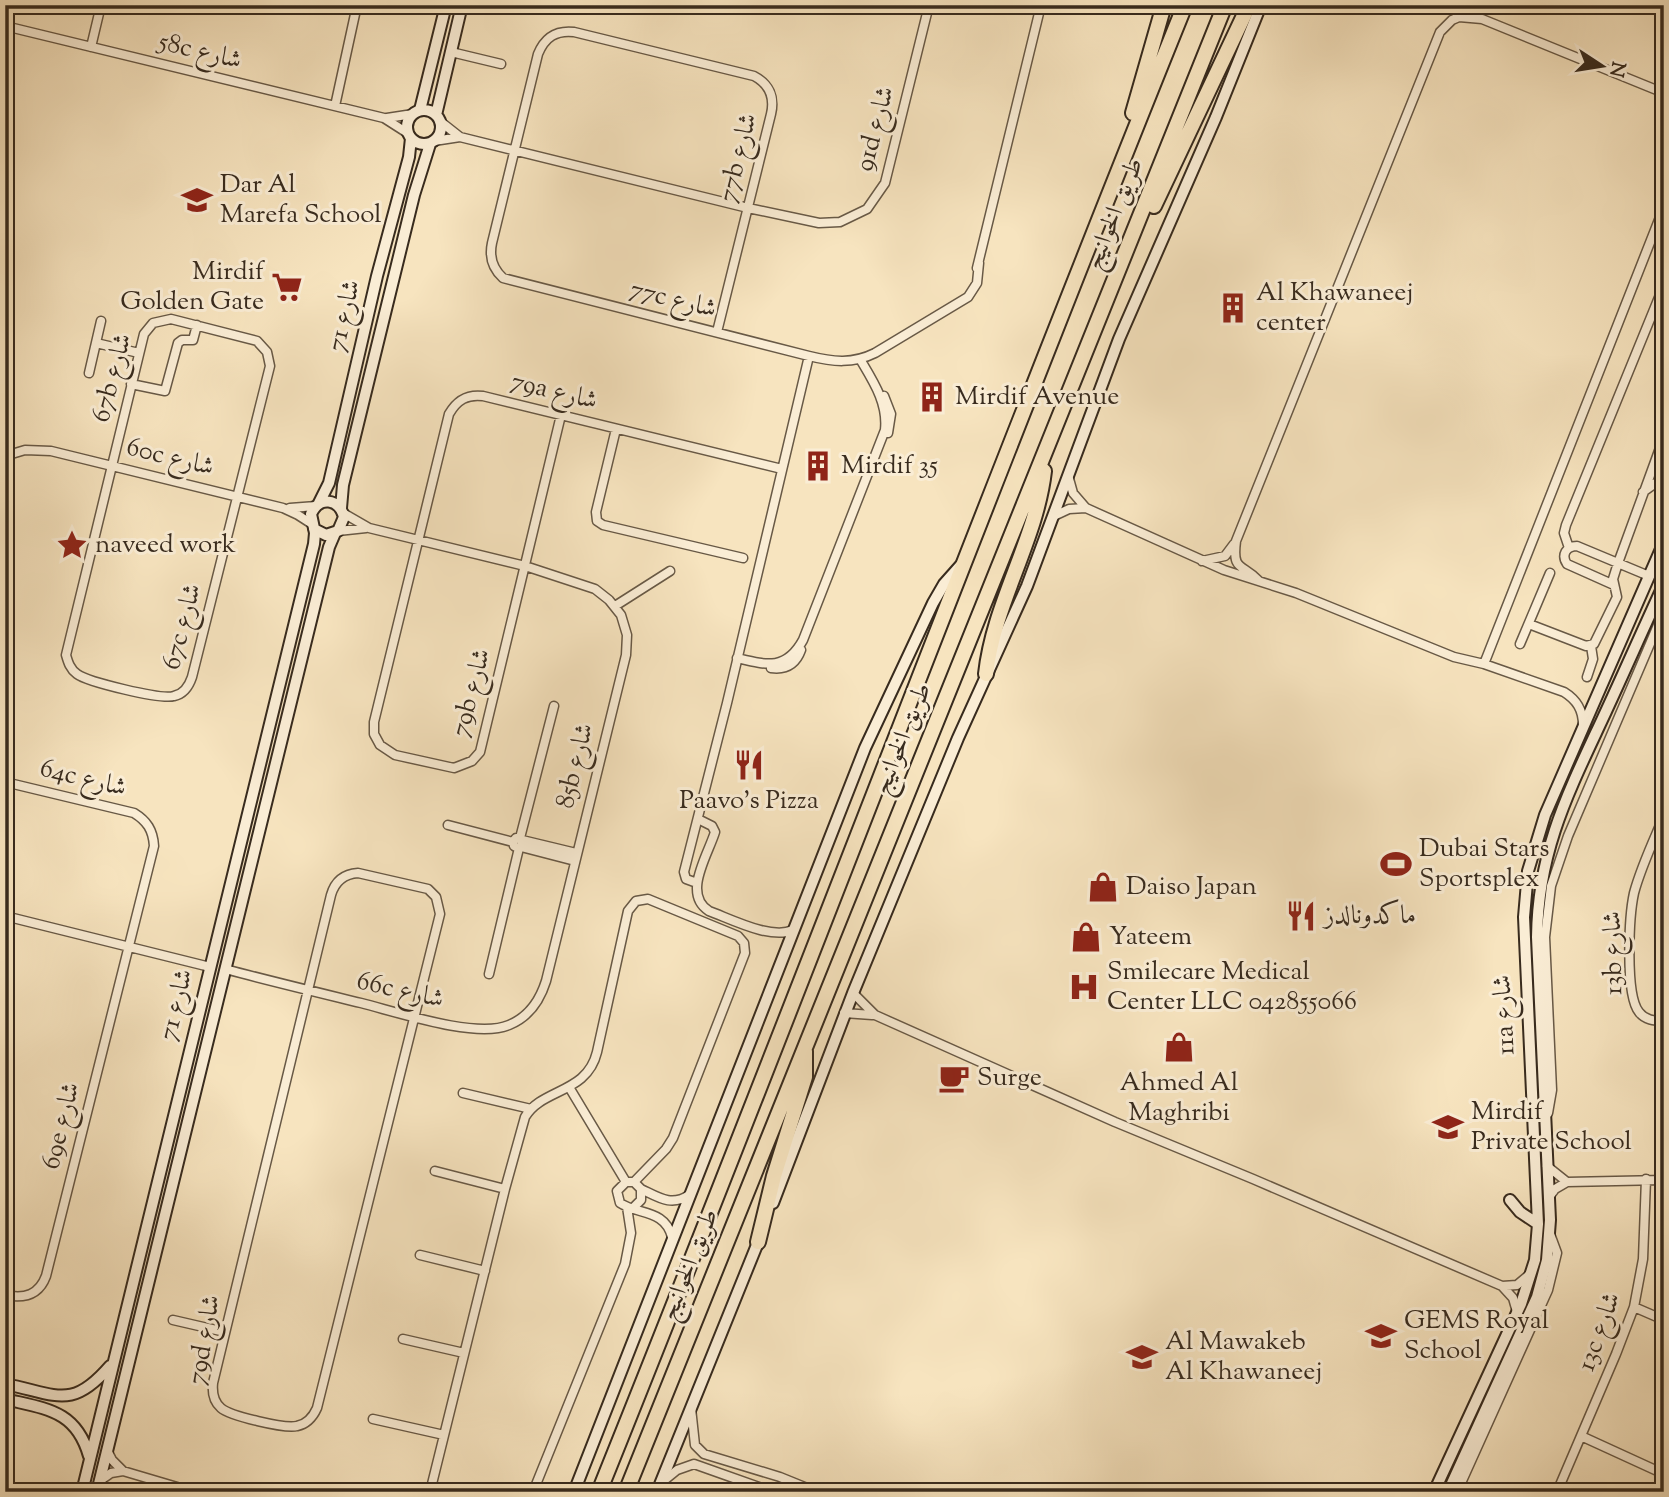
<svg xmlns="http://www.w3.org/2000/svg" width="1669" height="1497" font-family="'Sorts Mill Goudy',Amiri,serif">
<rect width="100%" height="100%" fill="#f7e4bf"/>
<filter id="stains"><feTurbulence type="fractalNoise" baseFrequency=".00286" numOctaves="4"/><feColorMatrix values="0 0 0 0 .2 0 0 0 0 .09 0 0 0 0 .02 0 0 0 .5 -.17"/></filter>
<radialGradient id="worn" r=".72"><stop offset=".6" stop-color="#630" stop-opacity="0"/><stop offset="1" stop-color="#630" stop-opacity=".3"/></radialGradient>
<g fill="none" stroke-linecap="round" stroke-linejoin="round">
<!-- street casing -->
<g stroke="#685946" stroke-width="11">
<path id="street" d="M 834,9 L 834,5
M 5,26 L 384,118 L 409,134
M 91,47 L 101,5
M 451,52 L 501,64
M 335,106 L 357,5
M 387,118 L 413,114
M 441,122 L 460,137 L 748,208 L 819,223 L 840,222 L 867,209 L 885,183 L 929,5
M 434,141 L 460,137
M 977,268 L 1041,5
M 171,319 L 257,341 L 267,352 L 270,366 L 192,677 C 189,686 184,694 174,696 C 161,700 88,682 77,674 C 70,669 68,662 66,655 L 144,334 L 153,323 Z
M 717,332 L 771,114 C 775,97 769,84 754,76 L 574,32 C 556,30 545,37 538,54 L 492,243 C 489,257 492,268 503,278 L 809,356 C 833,362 853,364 875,353 L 968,297 L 977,283 L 979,263
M 96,343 L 139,353
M 89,373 L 101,321
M 131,384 L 165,391 L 178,343 L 182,340 L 193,340 L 197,325
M 884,396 L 891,414 L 888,433
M 561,415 L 480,752 L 472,761 L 454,768 L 395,755 L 380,745 L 374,734 L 374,722 L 449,414 C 457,400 467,394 483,396 L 782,469
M 616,429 L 596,512 L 597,521 L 603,525 L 743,558
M 5,456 L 25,450 L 51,451 L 283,508 L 298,515 L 312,524
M 1068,475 L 1073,493 L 1086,508 L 1224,570 L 1296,593 L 1454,657 L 1484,664 L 1564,692 C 1577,700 1583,710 1583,725
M 1643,492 L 1657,482 L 1664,471
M 290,508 L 316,506
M 1054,516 L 1069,509 L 1086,508
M 338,531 L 366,528
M 1569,548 L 1564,533 L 1566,525 L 1664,285
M 1202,561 L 1225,556 L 1234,544
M 1259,581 C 1242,563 1232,572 1236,541 L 1440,32 L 1452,20 L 1459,17 L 1482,19 L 1664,93
M 1614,585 L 1567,564 C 1561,555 1566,546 1577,546 L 1649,576
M 615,606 L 670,571
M 1529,624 L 1586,646 L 1594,644 L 1617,597 L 1613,579 L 1618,563 L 1664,437
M 1520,644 L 1550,573
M 737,658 C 766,665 786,671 803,640 L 885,430 C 888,403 873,381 860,359
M 1484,664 L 1664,207
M 771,668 C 786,670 796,664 801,650
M 1587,677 L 1593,659 L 1591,646
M 5,782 L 134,813 C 147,821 153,830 154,846 L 46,1276 C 39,1295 25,1299 5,1295
M 1664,816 C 1653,842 1641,867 1634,893 C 1629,916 1625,995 1639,1012 C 1645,1020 1654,1021 1664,1021
M 698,819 L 712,826 L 715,832 C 708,855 682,894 709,911 C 731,919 771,940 793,930
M 448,825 L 513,842 L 514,846 L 518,848 L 523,845 L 520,838 L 516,838 L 513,842
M 520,838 L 554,706
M 522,840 L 576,853
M 521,847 L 575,861
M 358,873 L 428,889 L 436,897 L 440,914 L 317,1408 C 313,1417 307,1424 297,1426 C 285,1429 230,1416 221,1408 C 214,1402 212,1393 213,1383 L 331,895 C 335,881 344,874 358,873 Z
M 697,883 L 686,879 L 684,872 L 727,703 L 809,356
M 5,916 L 210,967
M 225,969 C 270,981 316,992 361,1003 C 397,1012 476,1039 509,1025 C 529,1017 540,1000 546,981 L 626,655 L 627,635 L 621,615 L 609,600 L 595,589 L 525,566 L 369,528 L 343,513
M 489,974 L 519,848
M 853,993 L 875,1015 L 1115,1122 L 1253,1179 L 1502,1286 L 1513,1298 L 1517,1312
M 844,1013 L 872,1015
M 569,1087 L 626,1182
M 463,1093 L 531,1109
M 1548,1113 L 1552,1090 L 1545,937 L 1551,886 L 1568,836 L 1664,611
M 1547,1166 L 1567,1182
M 435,1171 L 505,1189
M 641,1189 C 658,1197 671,1207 689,1195
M 1549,1197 L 1555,1189 L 1567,1182 L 1664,1180
M 634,1207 L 641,1200 L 641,1189 L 634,1182 L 626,1182 L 617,1191 L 620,1203 C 638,1215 665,1209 672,1237
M 420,1255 L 485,1271
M 1502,1286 L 1517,1285 L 1530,1274
M 1634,1307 L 1664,1320
M 173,1320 L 225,1332
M 403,1339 L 464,1353
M 691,1408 L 695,1445 L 704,1454 L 780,1477 L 817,1492
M 373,1419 L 444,1435
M 1581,1436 L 1664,1474
M 107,1450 L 112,1460 L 123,1471
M 101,1480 L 111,1473 L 123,1471 L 194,1492
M 661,1483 L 677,1470 L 694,1464 L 773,1492
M 430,1492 L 505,1189 L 525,1117 C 542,1088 587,1094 597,1052 L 628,911 L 636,901 L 648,899 L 738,936 L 744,943 L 745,953 L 673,1138 L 666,1149 L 634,1182
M 533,1492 L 625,1264 L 631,1233 L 627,1207
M 780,1492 L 787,1487 L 802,1491
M 1457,1492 L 1548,1290 L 1557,1253 L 1550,1234
M 1557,1492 L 1616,1354 L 1634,1307 L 1643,1259 L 1646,1179"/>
</g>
<!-- secondary casing -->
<g stroke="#382b1e" stroke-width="14">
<path id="secondary" d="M407 127a17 17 0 1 1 34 0a17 17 0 1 1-34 0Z
M 420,110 L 446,5
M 436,115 L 462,5
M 319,503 L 329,483 L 377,276 L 409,157 L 411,138
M 341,508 L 343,485 L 414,195 L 430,144
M 1510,1200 L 1520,1212 L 1538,1224
M 773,1203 L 853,993 L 958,738 L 1027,586 L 1119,339 L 1216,117 L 1261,5
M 5,1384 C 57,1394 71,1411 110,1366
M 5,1399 C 46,1409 76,1410 89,1456
M 82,1492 L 314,544 L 315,533 L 311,514 C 319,496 339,498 344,517 L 338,531 L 326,535 L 314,529
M 97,1492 L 329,547 L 335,533
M 574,1492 L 865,748 L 933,603 L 944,584 L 960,566
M 657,1492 L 761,1235
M 1434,1492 L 1521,1304 L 1535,1260 L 1538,1224 L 1524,917 L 1528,871 L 1545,815 L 1664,542
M 1448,1492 L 1537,1297 L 1547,1260 L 1550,1220 L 1537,937 C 1538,852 1567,795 1602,720 C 1623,675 1643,629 1664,584"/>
</g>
<!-- highway casing -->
<g stroke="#382b1e" stroke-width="18">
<path id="highway" d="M 1133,113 L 1164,5
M 1154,206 L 1249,5
M 986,674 C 994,602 1036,541 1044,471
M 758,1242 L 774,1176 L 805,1077 L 805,1051
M 599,1492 C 798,998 985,499 1185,5
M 626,1492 L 1225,5"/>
</g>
<!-- street -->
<use href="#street" stroke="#faedd5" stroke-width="8"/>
<!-- secondary -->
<use href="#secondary" stroke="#faedd5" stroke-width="10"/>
<!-- highway -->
<use href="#highway" stroke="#f7e4bf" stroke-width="14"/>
</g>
<!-- icons -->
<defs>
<g id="school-bare" transform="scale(2.415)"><path d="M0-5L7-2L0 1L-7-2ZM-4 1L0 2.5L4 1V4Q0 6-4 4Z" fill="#8f2418" stroke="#faedd5" stroke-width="2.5" paint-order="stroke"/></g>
<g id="supermarket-bare" transform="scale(2.415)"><path d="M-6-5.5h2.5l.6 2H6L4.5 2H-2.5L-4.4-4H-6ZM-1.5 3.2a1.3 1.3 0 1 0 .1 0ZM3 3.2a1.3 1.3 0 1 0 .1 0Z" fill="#8f2418" stroke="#faedd5" stroke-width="2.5" paint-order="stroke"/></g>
<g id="building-bare" transform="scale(2.415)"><path d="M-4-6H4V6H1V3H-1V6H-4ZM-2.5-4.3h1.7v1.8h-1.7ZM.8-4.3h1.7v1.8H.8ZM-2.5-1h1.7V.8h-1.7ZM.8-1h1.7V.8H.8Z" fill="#8f2418" stroke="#faedd5" stroke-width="2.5" paint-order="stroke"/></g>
<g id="sight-bare" transform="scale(2.415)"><path d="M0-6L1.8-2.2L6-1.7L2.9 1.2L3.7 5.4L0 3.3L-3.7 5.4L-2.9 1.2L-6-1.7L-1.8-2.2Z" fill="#8f2418" stroke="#faedd5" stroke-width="2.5" paint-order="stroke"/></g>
<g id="restaurant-bare" transform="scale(2.415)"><path d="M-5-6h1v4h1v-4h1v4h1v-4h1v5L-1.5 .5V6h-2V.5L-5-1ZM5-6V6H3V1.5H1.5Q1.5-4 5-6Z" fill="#8f2418" stroke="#faedd5" stroke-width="2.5" paint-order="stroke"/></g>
<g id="stadium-bare" transform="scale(2.415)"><path d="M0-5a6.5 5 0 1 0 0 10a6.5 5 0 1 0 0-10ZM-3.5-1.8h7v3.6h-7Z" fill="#8f2418" stroke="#faedd5" stroke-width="2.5" paint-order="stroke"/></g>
<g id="shop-bare" transform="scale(2.415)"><path d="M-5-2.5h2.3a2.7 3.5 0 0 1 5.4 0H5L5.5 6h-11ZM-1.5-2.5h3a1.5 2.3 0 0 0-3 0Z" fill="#8f2418" stroke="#faedd5" stroke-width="2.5" paint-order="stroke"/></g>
<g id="hospital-bare" transform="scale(2.415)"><path d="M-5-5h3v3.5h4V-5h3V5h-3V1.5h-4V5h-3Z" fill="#8f2418" stroke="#faedd5" stroke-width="2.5" paint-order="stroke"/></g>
<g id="cafe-bare" transform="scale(2.415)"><path d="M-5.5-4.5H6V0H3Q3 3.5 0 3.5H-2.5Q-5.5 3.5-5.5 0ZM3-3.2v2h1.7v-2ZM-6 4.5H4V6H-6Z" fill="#8f2418" stroke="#faedd5" stroke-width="2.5" paint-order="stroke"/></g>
</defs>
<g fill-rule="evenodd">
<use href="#school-bare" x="197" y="200"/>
<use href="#supermarket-bare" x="287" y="287"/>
<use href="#building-bare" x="1233" y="308"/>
<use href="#building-bare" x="932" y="397"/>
<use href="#building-bare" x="818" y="466"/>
<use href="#sight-bare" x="72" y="545"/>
<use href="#restaurant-bare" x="749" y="765"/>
<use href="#stadium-bare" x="1396" y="864"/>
<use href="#shop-bare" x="1103" y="887"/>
<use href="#restaurant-bare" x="1301" y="916"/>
<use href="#shop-bare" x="1086" y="937"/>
<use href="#hospital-bare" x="1084" y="987"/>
<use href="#shop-bare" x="1179" y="1047"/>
<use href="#cafe-bare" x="954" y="1078"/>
<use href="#school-bare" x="1448" y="1127"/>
<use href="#school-bare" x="1381" y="1336"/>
<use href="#school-bare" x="1142" y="1357"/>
</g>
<g text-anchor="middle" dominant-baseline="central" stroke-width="6" stroke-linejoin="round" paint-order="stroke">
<!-- street labels -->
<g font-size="26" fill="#382b1e" stroke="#faedd5">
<text transform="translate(200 52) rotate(14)">58c شارع</text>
<text transform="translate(876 129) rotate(-75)">91d شارع</text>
<text transform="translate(739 158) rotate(-76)">77b شارع</text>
<text transform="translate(1115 214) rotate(-68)">طريق الخوانيج</text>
<text transform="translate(673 300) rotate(14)">77c شارع</text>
<text transform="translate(345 316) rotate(-77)">شارع 71</text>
<text transform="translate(113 378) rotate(-75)">67b شارع</text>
<text transform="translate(554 392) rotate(14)">79a شارع</text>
<text transform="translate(170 458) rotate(14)">60c شارع</text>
<text transform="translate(183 627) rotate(-75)">67c شارع</text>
<text transform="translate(472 693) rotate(-75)">79b شارع</text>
<text transform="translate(903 739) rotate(-68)">طريق الخوانيج</text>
<text transform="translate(576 766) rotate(-76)">85b شارع</text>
<text transform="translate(83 779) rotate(14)">64c شارع</text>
<text transform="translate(1614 953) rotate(-91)">13b شارع</text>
<text transform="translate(400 991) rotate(13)">66c شارع</text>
<text transform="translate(177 1005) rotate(-76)">شارع 71</text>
<text transform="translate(1505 1015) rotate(-93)">11a شارع</text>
<text transform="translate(62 1126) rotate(-76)">69e شارع</text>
<text transform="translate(690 1265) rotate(-68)">طريق الخوانيج</text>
<text transform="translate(1600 1332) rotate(-70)">13c شارع</text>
<text transform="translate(205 1340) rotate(-80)">79d شارع</text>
</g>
<!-- poi labels -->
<g font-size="26" fill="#382b1e" stroke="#faedd5" text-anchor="start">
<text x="220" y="185">Dar Al<tspan x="220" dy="30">Marefa School</tspan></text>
<text x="264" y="272" text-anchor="end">Mirdif<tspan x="264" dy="30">Golden Gate</tspan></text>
<text x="1256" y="293">Al Khawaneej<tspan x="1256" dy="30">center</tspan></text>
<text x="955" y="397">Mirdif Avenue</text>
<text x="841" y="466">Mirdif 35</text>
<text x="95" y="545">naveed work</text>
<text x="749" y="801" text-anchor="middle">Paavo's Pizza</text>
<text x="1419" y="849">Dubai Stars<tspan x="1419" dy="30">Sportsplex</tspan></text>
<text x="1126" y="887">Daiso Japan</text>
<text x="1324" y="916">ماكدونالدز</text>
<text x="1109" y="937">Yateem</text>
<text x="1107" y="972">Smilecare Medical<tspan x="1107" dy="30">Center LLC 042855066</tspan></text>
<text x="977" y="1078">Surge</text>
<text x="1179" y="1083" text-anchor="middle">Ahmed Al<tspan x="1179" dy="30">Maghribi</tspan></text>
<text x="1471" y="1112">Mirdif<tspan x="1471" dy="30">Private School</tspan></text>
<text x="1404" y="1321">GEMS Royal<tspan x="1404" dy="30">School</tspan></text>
<text x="1165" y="1342">Al Mawakeb<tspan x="1165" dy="30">Al Khawaneej</tspan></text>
</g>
</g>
<!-- margin -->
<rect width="1669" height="1497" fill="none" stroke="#f7e4bf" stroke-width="28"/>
<rect x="7" y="7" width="1655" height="1483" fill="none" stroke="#382b1e" stroke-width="3.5"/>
<rect x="14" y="14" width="1641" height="1469" fill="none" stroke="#382b1e" stroke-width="2"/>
<!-- north arrow -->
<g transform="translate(1602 66) rotate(102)" stroke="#faedd5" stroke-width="5" paint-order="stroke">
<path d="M0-5L12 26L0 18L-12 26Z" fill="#382b1e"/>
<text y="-10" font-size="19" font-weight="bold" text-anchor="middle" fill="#382b1e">N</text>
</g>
<rect width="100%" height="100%" filter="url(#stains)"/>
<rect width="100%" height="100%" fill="url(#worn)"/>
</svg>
